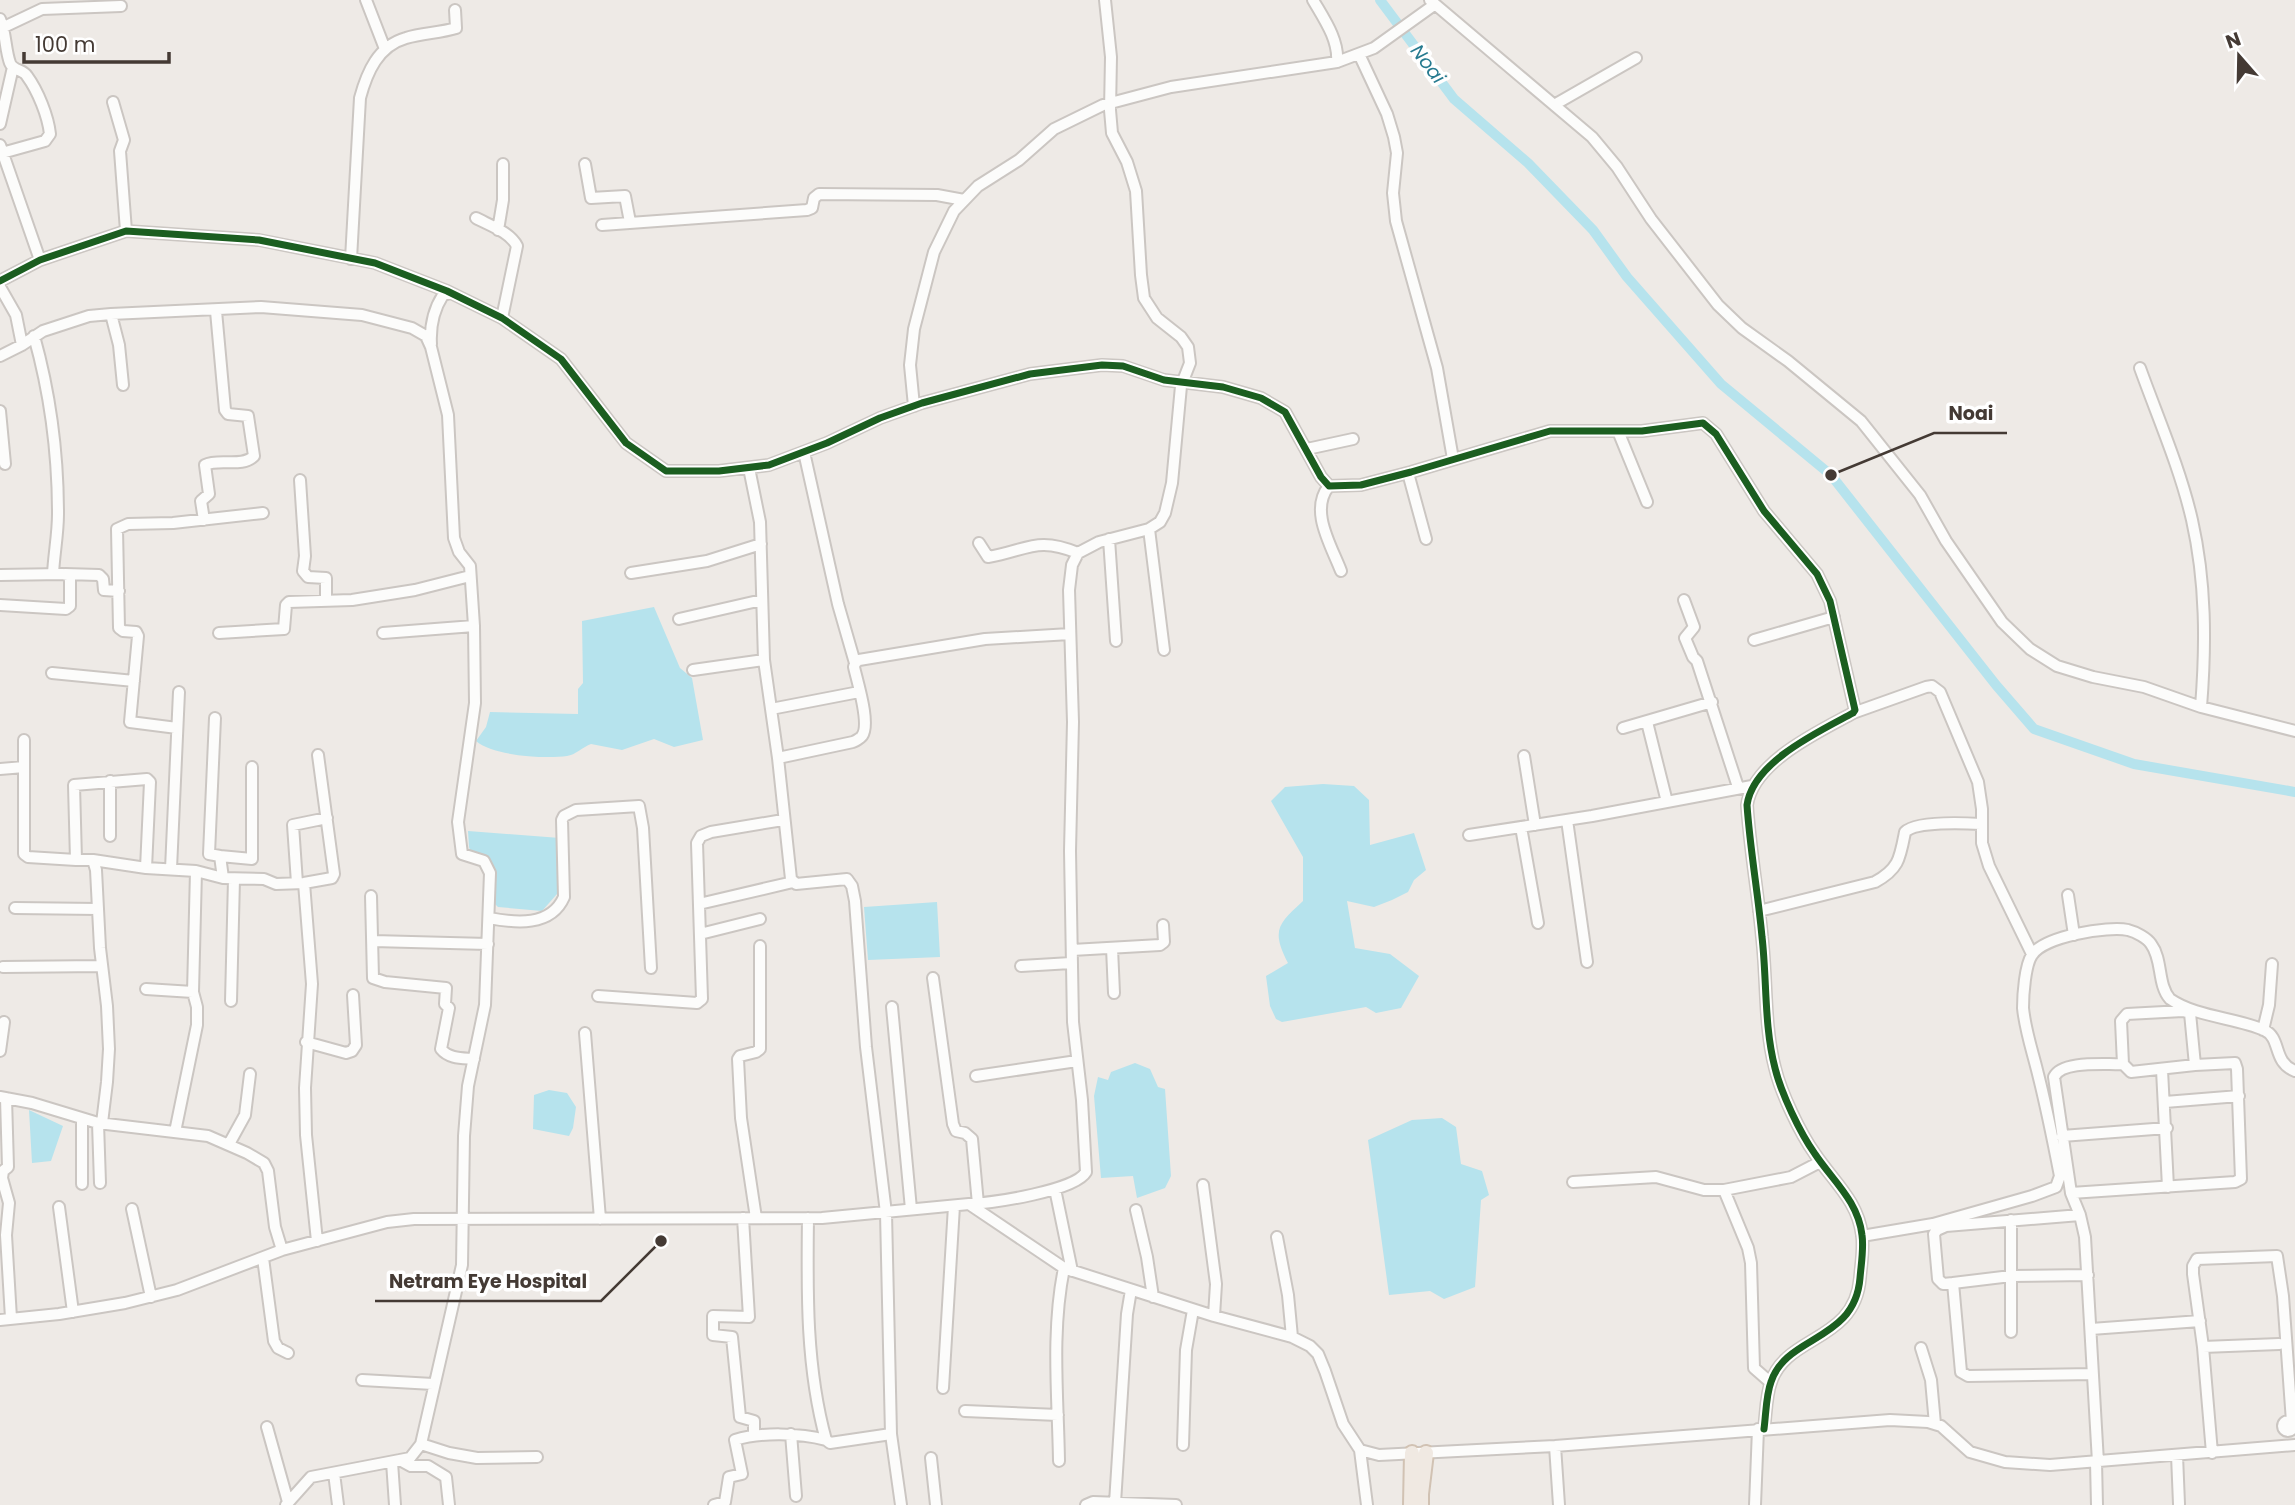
<svg xmlns="http://www.w3.org/2000/svg" width="2295" height="1505" font-family="Poppins,sans-serif">
<rect width="100%" height="100%" fill="#eeeae6"/>
<!-- water -->
<path fill="#b6e3ed" d="M 654,607 L 680,668 L 692,678 L 703,740 L 674,747 L 654,739 L 622,750 L 591,744 C 583,747 575,755 567,756 C 545,759 493,756 476,741 L 486,727 L 490,712 L 578,714 L 578,689 L 583,683 L 582,621 Z
M 1323,784 L 1354,786 L 1369,800 L 1370,845 L 1414,833 L 1426,870 L 1414,880 L 1408,892 L 1392,900 L 1374,907 L 1347,901 L 1355,948 L 1390,954 L 1419,976 L 1401,1008 L 1376,1013 L 1366,1007 L 1282,1022 L 1276,1019 L 1270,1006 L 1266,976 L 1288,963 C 1271,930 1278,924 1303,901 L 1303,857 L 1271,801 L 1285,787 Z
M 468,831 L 560,838 L 557,894 L 542,911 L 498,907 L 487,896 L 486,864 L 473,859 L 469,847 Z
M 937,902 L 940,957 L 868,960 L 864,907 Z
M 1135,1063 L 1150,1069 L 1158,1087 L 1165,1089 L 1171,1176 L 1165,1188 L 1137,1198 L 1133,1176 L 1101,1178 L 1094,1096 L 1098,1077 L 1108,1080 L 1111,1072 Z
M 549,1090 L 567,1093 L 576,1107 L 573,1128 L 569,1136 L 533,1129 L 534,1095 Z
M 29,1110 L 63,1126 L 51,1161 L 32,1163 Z
M 1442,1118 L 1456,1127 L 1461,1164 L 1482,1171 L 1489,1195 L 1481,1200 L 1475,1287 L 1444,1299 L 1430,1291 L 1389,1295 L 1368,1140 L 1412,1120 Z"/>
<g fill="none" stroke-linecap="round" stroke-linejoin="round">
<!-- canal -->
<path stroke="#b6e3ed" stroke-width="10" d="M 1380,0 L 1454,99 L 1528,163 L 1593,230 L 1627,277 L 1721,384 L 1831,475 L 1996,685 L 2034,729 L 2134,764 L 2295,792"/>
<!-- minor casing -->
<g stroke="#cbc6c2" stroke-width="14">
<path id="minor" d="M 366,0 L 385,49
M 1313,0 C 1324,19 1339,40 1337,62
M 1430,0 L 1592,137 L 1617,167 L 1651,219 L 1718,305 L 1742,328 L 1788,361 L 1861,421 L 1920,495 L 1946,541 L 2002,622 L 2030,649 L 2057,666 L 2093,677 L 2144,687 L 2201,707 L 2295,731
M 0,19 C 6,33 5,49 10,63 C 13,71 23,69 27,76 C 38,91 48,116 50,134 L 45,141 L 2,153
M 4,27 L 42,9 L 121,6
M 1359,54 L 1387,114 L 1394,137 L 1397,153 L 1393,193 L 1396,221 L 1437,368 L 1453,459
M 113,102 L 124,140 L 120,151 L 126,231
M 1554,105 L 1636,58
M 0,124 L 13,67
M 0,145 L 40,260
M 585,164 L 591,198 L 625,196 L 630,222
M 476,218 C 489,225 510,232 517,246 L 502,318
M 602,225 L 807,210 L 812,208 L 814,198 L 819,194 L 937,195 L 964,200
M 498,230 L 503,200 L 503,164
M 351,259 L 360,98 C 367,72 378,46 406,38 C 422,33 440,33 456,28 L 455,10
M 0,281 L 40,260 L 126,231 L 259,240 L 375,263 L 447,291 L 502,318 L 561,359 L 626,443 L 666,471 L 719,471 L 769,465 L 827,443 L 880,418 L 922,403 L 1030,374 L 1102,365 L 1123,366 L 1164,380 L 1223,387 L 1261,398 L 1285,412 L 1321,477 L 1329,486 L 1361,485 L 1411,472 L 1550,431 L 1642,431 L 1703,423 L 1716,434 L 1764,511 L 1817,574 L 1830,601 L 1855,710 L 1853,713 C 1818,732 1753,762 1747,805 C 1750,849 1758,893 1762,937 C 1767,980 1764,1026 1775,1068 C 1781,1093 1800,1133 1815,1154 C 1833,1181 1858,1201 1862,1235 C 1864,1249 1861,1265 1860,1278 C 1855,1342 1786,1335 1771,1382 C 1766,1395 1766,1414 1764,1429
M 0,287 L 16,315 L 22,345
M 111,314 L 119,345 L 123,385
M 34,336 C 50,393 58,455 58,514 C 58,534 54,554 53,574
M 431,344 C 430,327 434,309 443,295 L 451,293
M 0,356 L 22,345 L 43,331 L 89,316 L 111,314 L 261,307 L 362,315 L 412,328 L 426,336 L 431,347 L 448,415 L 454,538 L 459,552 L 470,566 L 474,626 L 475,703 L 458,822 L 462,854 L 484,861 L 490,873 L 485,1005 L 468,1086 L 464,1136 L 462,1265 L 421,1444 L 410,1458 L 311,1477 L 286,1505
M 2140,368 C 2158,418 2180,468 2192,520 C 2206,582 2206,644 2201,707
M 914,406 L 910,365 L 914,329 L 934,252 L 954,211 L 978,186 L 1019,160 L 1054,129 L 1103,105 L 1171,87 L 1337,62 L 1374,48 L 1434,5
M 0,411 L 5,464
M 1618,431 L 1647,502
M 1307,449 L 1353,439
M 804,452 L 838,604 L 855,663
M 749,468 L 760,522 L 764,660 L 778,758
M 1408,473 L 1426,539
M 300,480 L 305,556 L 303,571 L 308,577 L 326,578 L 326,600
M 1329,486 C 1309,510 1331,545 1341,571
M 204,520 L 201,501 L 209,494 L 205,465 C 219,458 242,468 254,456 L 248,416 L 228,414 L 225,410 L 216,311
M 1149,529 L 1164,650
M 1109,539 L 1116,641
M 979,543 L 988,557 C 1028,550 1037,536 1078,553
M 631,573 L 707,561 L 761,544
M 65,574 L 99,575 L 103,579 L 104,590 L 119,591
M 0,575 L 62,574 L 68,575 L 70,580 L 70,606 L 66,609 L 0,605
M 1684,600 L 1694,627 L 1685,638 L 1693,657 L 1697,661 L 1738,787
M 679,619 L 762,600
M 219,633 L 284,629 L 286,605 L 289,602 L 352,600 L 415,590 L 470,576
M 383,633 L 474,626
M 1754,640 L 1834,617
M 693,670 L 764,660
M 52,673 L 134,681
M 771,709 L 859,692
M 1853,713 L 1926,687 L 1932,686 L 1940,692 L 1978,782 L 1982,809 L 1982,843 L 1989,866 L 2032,954
M 215,718 L 209,854 L 220,856 L 223,878
M 1647,722 L 1667,802
M 177,728 L 130,722 L 138,636 L 136,632 L 123,631 L 119,628 L 117,529 L 128,524 L 173,523 L 263,513
M 1623,728 L 1712,702
M 24,740 L 24,854 L 28,857 L 76,860
M 1524,756 L 1535,825
M 0,769 L 24,767
M 1567,820 L 1587,962
M 1521,827 L 1538,923
M 1469,835 L 1592,816 L 1752,786
M 110,836 L 110,781
M 220,856 L 252,859 L 252,767
M 93,860 L 146,868 L 196,871 L 193,992 L 197,1007 L 197,1025 L 175,1132
M 171,869 L 179,692
M 196,871 L 223,878 L 264,879 L 276,884 L 304,883 L 332,878 L 334,874 L 318,755
M 297,883 L 293,825 L 327,818
M 304,883 L 312,984 L 305,1088 L 306,1135 L 317,1241
M 2068,895 L 2074,935
M 371,896 L 373,978 L 385,982 L 446,988 L 445,1004 L 449,1008 L 441,1049 C 449,1059 462,1058 474,1059
M 699,904 L 793,882
M 15,908 L 98,909
M 1759,911 L 1875,882 C 1899,869 1900,858 1905,832 C 1916,821 1964,823 1981,824
M 489,918 C 515,923 551,927 564,897 L 562,820 L 564,816 L 576,810 L 639,806 L 643,828 L 651,968
M 700,934 L 760,919
M 373,941 L 488,944
M 1112,948 L 1114,993
M 1072,950 L 1160,945 L 1164,942 L 1163,925
M 1021,966 L 1071,963
M 3,967 L 102,966
M 933,978 L 953,1124 L 956,1131 L 965,1133 L 972,1139 L 978,1204
M 146,989 L 193,992
M 598,996 L 697,1003 L 702,999 L 697,843 L 701,836 L 711,832 L 783,820
M 231,1001 L 234,879
M 892,1007 L 911,1209
M 2263,1030 L 2269,1005 L 2272,964
M 585,1033 L 600,1219
M 306,1042 L 346,1053 L 352,1051 L 356,1045 L 353,995
M 0,1051 L 4,1022
M 2162,1070 L 2168,1187
M 976,1076 L 1077,1061
M 0,1097 L 32,1103 L 98,1123 L 208,1136 L 247,1153 L 264,1163 L 268,1171 L 275,1227 L 282,1250
M 6,1098 L 8,1167 L 3,1171 L 2,1178 L 9,1203 L 6,1235 L 11,1318
M 2165,1102 L 2239,1096
M 82,1119 L 82,1184
M 98,1123 L 100,1183
M 102,1123 L 107,1082 L 109,1049 L 107,1006 L 100,948 L 96,870 L 93,860 L 76,860 L 74,785 L 147,779 L 150,782 L 146,868
M 2062,1136 L 2167,1128
M 229,1144 L 245,1115 L 250,1074
M 1573,1182 L 1656,1177 L 1704,1190 L 1724,1190 L 1791,1177 L 1820,1162
M 1203,1185 L 1216,1284 L 1214,1316
M 1055,1189 L 1072,1271
M 1724,1190 L 1748,1248 L 1751,1263 L 1754,1368 L 1770,1382
M 2071,1193 L 2235,1182 L 2241,1179 L 2237,1069 L 2235,1063 L 2195,1065
M 969,1204 C 993,1203 1075,1191 1086,1172 L 1082,1100 L 1073,1022 L 1070,851 L 1073,722 L 1069,590 L 1072,565 L 1078,553 L 1099,542 L 1149,529 L 1160,522 L 1165,513 L 1172,483 L 1181,386 L 1190,363 L 1188,347 L 1181,337 L 1157,318 L 1144,298 L 1141,275 L 1136,191 L 1127,162 L 1112,133 L 1110,110 L 1111,57 L 1105,0
M 59,1207 L 73,1312
M 132,1209 L 151,1297
M 1136,1210 L 1147,1257 L 1153,1297
M 2080,1215 L 1946,1226 L 1937,1230 L 1934,1234 L 1938,1279 L 1943,1284 L 1953,1283 L 1961,1372 L 1968,1376 L 2093,1374
M 743,1218 L 749,1317 L 713,1316 L 713,1335 L 732,1337 L 740,1417 L 754,1421 L 754,1435
M 756,1218 L 741,1118 L 738,1059 L 740,1056 L 756,1052 L 760,1049 L 760,946
M 808,1218 C 807,1292 806,1368 826,1440 L 830,1443 L 891,1434
M 2011,1220 L 2011,1332
M 1862,1236 L 1933,1224 L 2032,1196 L 2056,1187 L 2060,1176 C 2053,1140 2046,1105 2037,1070 C 2032,1050 2025,1029 2023,1008 C 2023,995 2025,965 2032,955 C 2044,936 2108,926 2128,930 C 2136,932 2147,938 2151,944 C 2163,960 2157,984 2170,999 C 2196,1017 2237,1018 2264,1030 C 2282,1038 2272,1062 2295,1071
M 1277,1237 L 1288,1295 L 1292,1337
M 263,1258 L 274,1341 L 278,1348 L 288,1353
M 1953,1283 L 2011,1276 L 2088,1275
M 0,1320 L 59,1314 L 125,1303 L 177,1290 L 282,1250 L 387,1222 L 414,1219 L 822,1218 L 969,1204 L 1064,1268 L 1214,1316 L 1292,1337 L 1310,1346 L 1318,1354 L 1325,1371 L 1343,1424 L 1360,1450 L 1367,1505
M 2091,1329 L 2200,1321
M 2203,1347 L 2279,1344
M 1921,1348 L 1931,1380 L 1935,1424
M 362,1380 L 433,1384
M 943,1388 L 954,1206
M 965,1411 L 1058,1415
M2283 1426a5 5 0 1 1 10 0a5 5 0 1 1-10 0Z
M 267,1427 L 288,1502
M 791,1434 L 796,1496
M 421,1444 L 449,1453 L 477,1458 L 537,1457
M 1183,1445 L 1186,1350 L 1193,1310
M 1555,1446 L 1559,1505
M 1360,1450 L 1379,1455 L 1555,1446 L 1890,1420 L 1928,1422 L 1941,1426 L 1970,1452 L 2005,1462 L 2050,1465 L 2295,1445
M 2212,1453 L 2203,1347 L 2193,1274 L 2193,1266 L 2197,1259 L 2277,1256 L 2283,1296 L 2292,1422
M 2177,1455 L 2179,1504
M 931,1458 L 936,1505
M 400,1460 L 411,1466 L 428,1466 L 446,1477 L 449,1505
M 1059,1461 C 1058,1396 1051,1332 1064,1268
M 392,1462 L 395,1505
M 2096,1462 L 2097,1505
M 2098,1462 L 2085,1237 L 2080,1215 L 2071,1193 L 2054,1077 C 2062,1060 2106,1065 2123,1064 L 2121,1021 L 2127,1014 L 2183,1011 L 2190,1013 L 2195,1065 L 2131,1072 L 2123,1064
M 334,1473 L 338,1505
M 1115,1503 L 1127,1314 L 1131,1290
M 714,1505 L 725,1502 L 729,1477 L 742,1474 L 735,1440 C 760,1432 800,1433 826,1440
M 901,1505 L 891,1434 L 886,1213 L 866,1047 L 855,901 L 852,886 L 847,879 L 796,884 L 791,879 L 778,758 L 853,742 C 854,742 862,737 862,736 C 871,724 857,681 854,667 L 855,663 L 859,660 L 985,639 L 1070,634
M 1086,1505 L 1093,1502 L 1176,1505
M 1755,1505 L 1758,1429"/>
</g>
<!-- major casing -->
<g stroke="#d1c2b3" stroke-width="18">
<path id="major" d="M 1411,1505 L 1412,1453
M 1421,1505 L 1421,1494 L 1426,1453"/>
</g>
<!-- minor -->
<use href="#minor" stroke="#fcfcfb" stroke-width="10"/>
<!-- major -->
<use href="#major" stroke="#f0e9e2" stroke-width="14"/>
<!-- cycleway casing -->
<g stroke="#fff" stroke-width="11">
<path id="cycleway" d="M 0,281 L 40,260 L 126,231 L 259,240 L 375,263 L 447,291 L 502,318 L 561,359 L 626,443 L 666,471 L 719,471 L 769,465 L 827,443 L 880,418 L 922,403 L 1030,374 L 1102,365 L 1123,366 L 1164,380 L 1223,387 L 1261,398 L 1285,412 L 1321,477 L 1329,486 L 1361,485 L 1411,472 L 1550,431 L 1642,431 L 1703,423 L 1716,434 L 1764,511 L 1817,574 L 1830,601 L 1855,710 L 1853,713 C 1818,732 1753,762 1747,805 C 1750,849 1758,893 1762,937 C 1767,980 1764,1026 1775,1068 C 1781,1093 1800,1133 1815,1154 C 1833,1181 1858,1201 1862,1235 C 1864,1249 1861,1265 1860,1278 C 1855,1342 1786,1335 1771,1382 C 1766,1395 1766,1414 1764,1429"/>
</g>
<!-- cycleway -->
<use href="#cycleway" stroke="#1b5e20" stroke-width="7"/>
</g>
<g text-anchor="middle" dominant-baseline="central" stroke-width="7" stroke-linejoin="round" paint-order="stroke">
<!-- water labels -->
<g font-size="19" font-style="italic" fill="#277b90" stroke="#fff">
<text transform="translate(1428 64) rotate(53)">Noai</text>
</g>
</g>
<!-- callouts -->
<path fill="none" stroke="#443a34" stroke-width="2.5" d="M1831 475L1934 433H2007M661 1241L601 1301H375"/>
<g fill="#443a34" stroke="#fff" stroke-width="2.5">
<circle cx="1831" cy="475" r="7"/>
<circle cx="661" cy="1241" r="7"/>
</g>
<g font-size="19" text-anchor="middle" font-weight="bold" fill="#443a34" stroke="#fff" stroke-width="7" stroke-linejoin="round" paint-order="stroke">
<text x="1971" y="420">Noai</text>
<text x="488" y="1288">Netram Eye Hospital</text>
</g>
<!-- north arrow -->
<g transform="translate(2239 56) rotate(340)" stroke="#ffffff" stroke-width="5" paint-order="stroke">
<path d="M0-5L12 26L0 18L-12 26Z" fill="#443a34"/>
<text y="-10" font-size="19" font-weight="bold" text-anchor="middle" fill="#443a34">N</text>
</g>
<!-- scale -->
<path d="M24 52v10h145v-10" fill="none" stroke="#443a34" stroke-width="3.5"/>
<text x="35" y="52" font-size="21" fill="#443a34" stroke="#ffffff" stroke-width="5" paint-order="stroke">100 m</text>
</svg>
